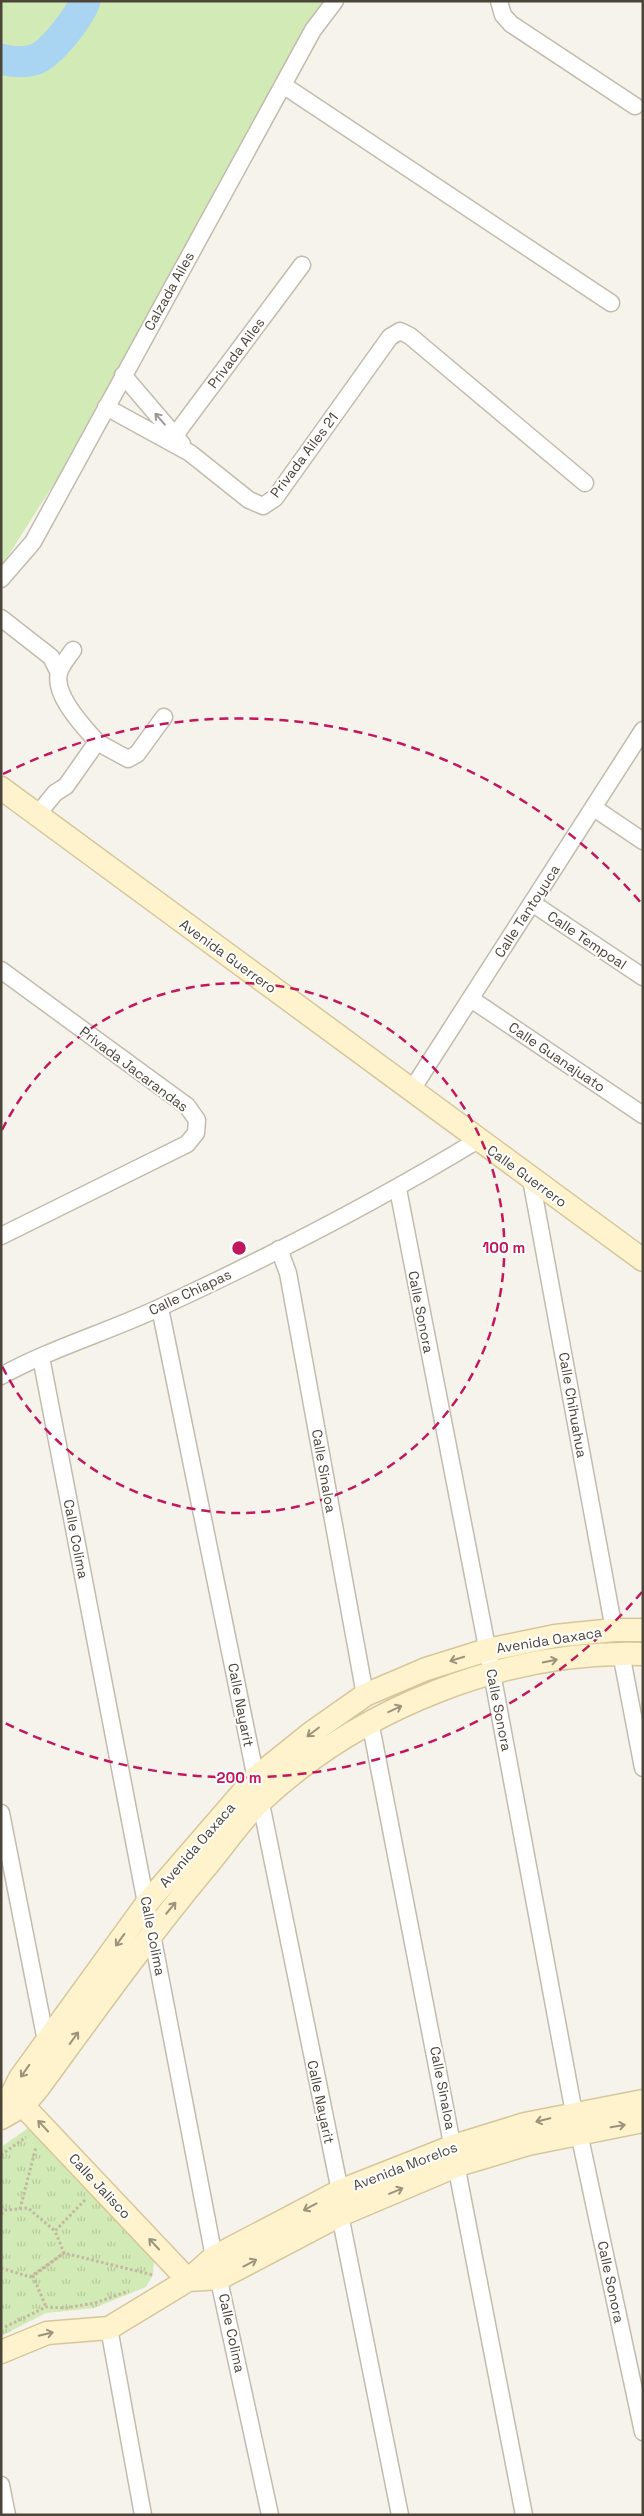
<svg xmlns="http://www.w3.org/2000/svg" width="644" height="2516" font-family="'Space Grotesk',sans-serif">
<defs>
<pattern id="park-tufts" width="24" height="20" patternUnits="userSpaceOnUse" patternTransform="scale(1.25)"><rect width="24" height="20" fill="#d2eab5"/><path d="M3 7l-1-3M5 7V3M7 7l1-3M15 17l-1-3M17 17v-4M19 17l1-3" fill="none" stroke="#b6ca9c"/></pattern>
</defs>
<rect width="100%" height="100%" fill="#f6f3ec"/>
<!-- grass -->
<path fill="#d2eab5" d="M 1,1 L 326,1 L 111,394 L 1,567 Z"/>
<!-- park -->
<path fill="url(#park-tufts)" d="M 41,2119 L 154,2260 L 153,2275 L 146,2287 L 94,2308 L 46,2313 L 1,2336 L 1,2147 Z"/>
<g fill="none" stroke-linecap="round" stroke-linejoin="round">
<!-- river -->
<path stroke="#a9d4f2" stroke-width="31" d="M 1,59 C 11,62 26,63 36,59 C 52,53 79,17 85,1"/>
<!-- street casing -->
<g stroke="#c2bbae" stroke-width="19">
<path id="street" d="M 499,1 L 503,15 L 511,24 L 635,106
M 283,85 L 611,303
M 123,375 L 182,444
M 106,407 L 190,453 L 249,500 L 263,506 L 275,498 L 390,337 L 400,331 L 410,336 L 585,483
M 170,442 L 302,265
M 1,579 L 33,542 L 313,30 L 335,1
M 1,618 L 51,657 L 59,673
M 73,650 C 69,656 61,665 59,673 C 53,695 84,727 97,742
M 594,808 L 643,841
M 37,815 L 55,793 L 66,786 L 97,742 L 128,759 L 137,754 L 164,717
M 532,903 L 643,977
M 1,970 L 187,1106 L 197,1120 L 196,1133 L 187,1144 L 1,1236
M 471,999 L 643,1115
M 411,1091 L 643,730
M 531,1179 L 614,1630
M 398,1189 L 492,1673 L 574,2113
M 279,1249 L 288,1273 L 365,1695
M 160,1308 L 340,2191
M 41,1357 L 214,2257 L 270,2515
M 1,1376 C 52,1348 108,1332 161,1307 C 269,1257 376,1202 478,1140
M 621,1653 L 643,1768
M 370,1721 L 524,2515
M 1,1813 L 46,2041
M 579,2133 L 643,2432
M 340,2215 L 400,2515
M 109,2328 L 143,2515
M 1,2485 L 7,2515"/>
</g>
<!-- secondary casing -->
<g stroke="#d6c79b" stroke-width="25">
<path id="secondary" d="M 1,788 L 643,1260
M 13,2095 L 188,2280
M 3,2116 L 12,2094 L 20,2078 L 147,1903 L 255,1778 L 311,1733 L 365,1695 L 426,1669 L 487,1650 L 555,1636 L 614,1630 L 643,1630
M 1,2118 L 24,2105 L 39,2087 C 93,2013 146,1939 205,1868 C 223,1847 240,1821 260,1802 C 360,1708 505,1650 643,1654
M 188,2280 L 220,2278 L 340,2215 L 458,2165 L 528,2144 L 643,2121
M 1,2352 L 47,2333 L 109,2328 L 188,2280 L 214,2257 L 340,2191 L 454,2146 L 525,2124 L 643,2101"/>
</g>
<!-- path -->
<path stroke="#c4b79f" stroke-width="3" stroke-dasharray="2.5 2.5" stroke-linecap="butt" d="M 1,2155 L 26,2137
M 85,2200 L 55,2231 L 64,2253 L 153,2275
M 20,2209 L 36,2147
M 1,2214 L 6,2210 L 28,2208 L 55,2231
M 1,2268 L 30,2277 L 64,2253 L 33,2276 L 46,2307
M 5,2327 L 46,2307 L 65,2308 L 95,2303 L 129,2291"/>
<!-- street -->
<use href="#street" stroke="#fff" stroke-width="16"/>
<!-- secondary -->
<use href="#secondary" stroke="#fff3cd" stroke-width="22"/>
</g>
<!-- one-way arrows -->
<defs><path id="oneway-shaft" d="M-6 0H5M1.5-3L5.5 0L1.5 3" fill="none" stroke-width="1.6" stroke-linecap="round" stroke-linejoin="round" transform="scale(1.25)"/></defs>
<use stroke="#9c9892" href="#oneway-shaft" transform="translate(160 419) rotate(-131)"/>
<g stroke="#9c937c">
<use href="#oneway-shaft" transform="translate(457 1659) rotate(163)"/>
<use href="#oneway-shaft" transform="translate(550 1661) rotate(-11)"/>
<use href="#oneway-shaft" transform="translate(395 1709) rotate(-25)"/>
<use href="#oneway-shaft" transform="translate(313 1732) rotate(143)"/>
<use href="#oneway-shaft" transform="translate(171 1908) rotate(-50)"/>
<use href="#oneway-shaft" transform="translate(120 1940) rotate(126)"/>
<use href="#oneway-shaft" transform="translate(74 2038) rotate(-54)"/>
<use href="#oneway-shaft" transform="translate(25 2071) rotate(125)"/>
<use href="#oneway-shaft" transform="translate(543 2120) rotate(167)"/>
<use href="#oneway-shaft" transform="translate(43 2126) rotate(-133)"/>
<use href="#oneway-shaft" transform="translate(618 2126) rotate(-10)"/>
<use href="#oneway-shaft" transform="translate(396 2191) rotate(-23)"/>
<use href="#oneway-shaft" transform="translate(310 2207) rotate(152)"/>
<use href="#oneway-shaft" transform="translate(154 2244) rotate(-133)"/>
<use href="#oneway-shaft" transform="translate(250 2263) rotate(-28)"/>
<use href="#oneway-shaft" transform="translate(46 2334) rotate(-14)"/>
</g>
<!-- distance rings -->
<g fill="none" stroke="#c2185b" stroke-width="2.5" stroke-dasharray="9 6">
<path d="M2 1130A265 265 0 1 1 2 1366"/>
<path d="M642 1592A530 530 0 0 1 3 1722M3 774A530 530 0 0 1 642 904"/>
</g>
<g text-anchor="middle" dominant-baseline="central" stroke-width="4" stroke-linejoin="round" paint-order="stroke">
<!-- street labels -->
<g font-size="14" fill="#4b4439" stroke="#fff">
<text transform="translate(169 291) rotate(-61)">Calzada Ailes</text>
<text transform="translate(236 353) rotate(-53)">Privada Ailes</text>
<text transform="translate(304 455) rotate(-53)">Privada Ailes 21</text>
<text transform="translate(527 911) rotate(-57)">Calle Tantoyuca</text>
<text transform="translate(587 940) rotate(34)">Calle Tempoal</text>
<text transform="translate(228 956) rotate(36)">Avenida Guerrero</text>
<text transform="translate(557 1057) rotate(34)">Calle Guanajuato</text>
<text transform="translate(134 1069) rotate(37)">Privada Jacarandas</text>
<text transform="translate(527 1176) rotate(36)">Calle Guerrero</text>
<text transform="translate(190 1292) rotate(-25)">Calle Chiapas</text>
<text transform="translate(421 1312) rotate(79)">Calle Sonora</text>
<text transform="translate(573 1405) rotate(80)">Calle Chihuahua</text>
<text transform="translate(324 1471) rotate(80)">Calle Sinaloa</text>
<text transform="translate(76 1539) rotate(79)">Calle Colima</text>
<text transform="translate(549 1640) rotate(-9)">Avenida Oaxaca</text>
<text transform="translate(241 1705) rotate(79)">Calle Nayarit</text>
<text transform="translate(499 1710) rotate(79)">Calle Sonora</text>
<text transform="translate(197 1845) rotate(-49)">Avenida Oaxaca</text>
<text transform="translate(153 1936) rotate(79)">Calle Colima</text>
<text transform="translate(443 2088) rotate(79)">Calle Sinaloa</text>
<text transform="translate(321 2102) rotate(78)">Calle Nayarit</text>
<text transform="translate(405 2166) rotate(-21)">Avenida Morelos</text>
<text transform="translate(100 2186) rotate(47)">Calle Jalisco</text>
<text transform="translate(611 2282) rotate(78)">Calle Sonora</text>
<text transform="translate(232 2333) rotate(78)">Calle Colima</text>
</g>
</g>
<circle cx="239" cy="1248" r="8" fill="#c2185b" stroke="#fff" stroke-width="2.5"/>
<g font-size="15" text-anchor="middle" font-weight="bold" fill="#c2185b" stroke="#fff" stroke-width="4" stroke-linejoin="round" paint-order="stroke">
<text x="504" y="1253">100 m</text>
<text x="239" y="1783">200 m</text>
</g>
<!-- border -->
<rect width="644" height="2516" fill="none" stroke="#4b4439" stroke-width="5"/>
</svg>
